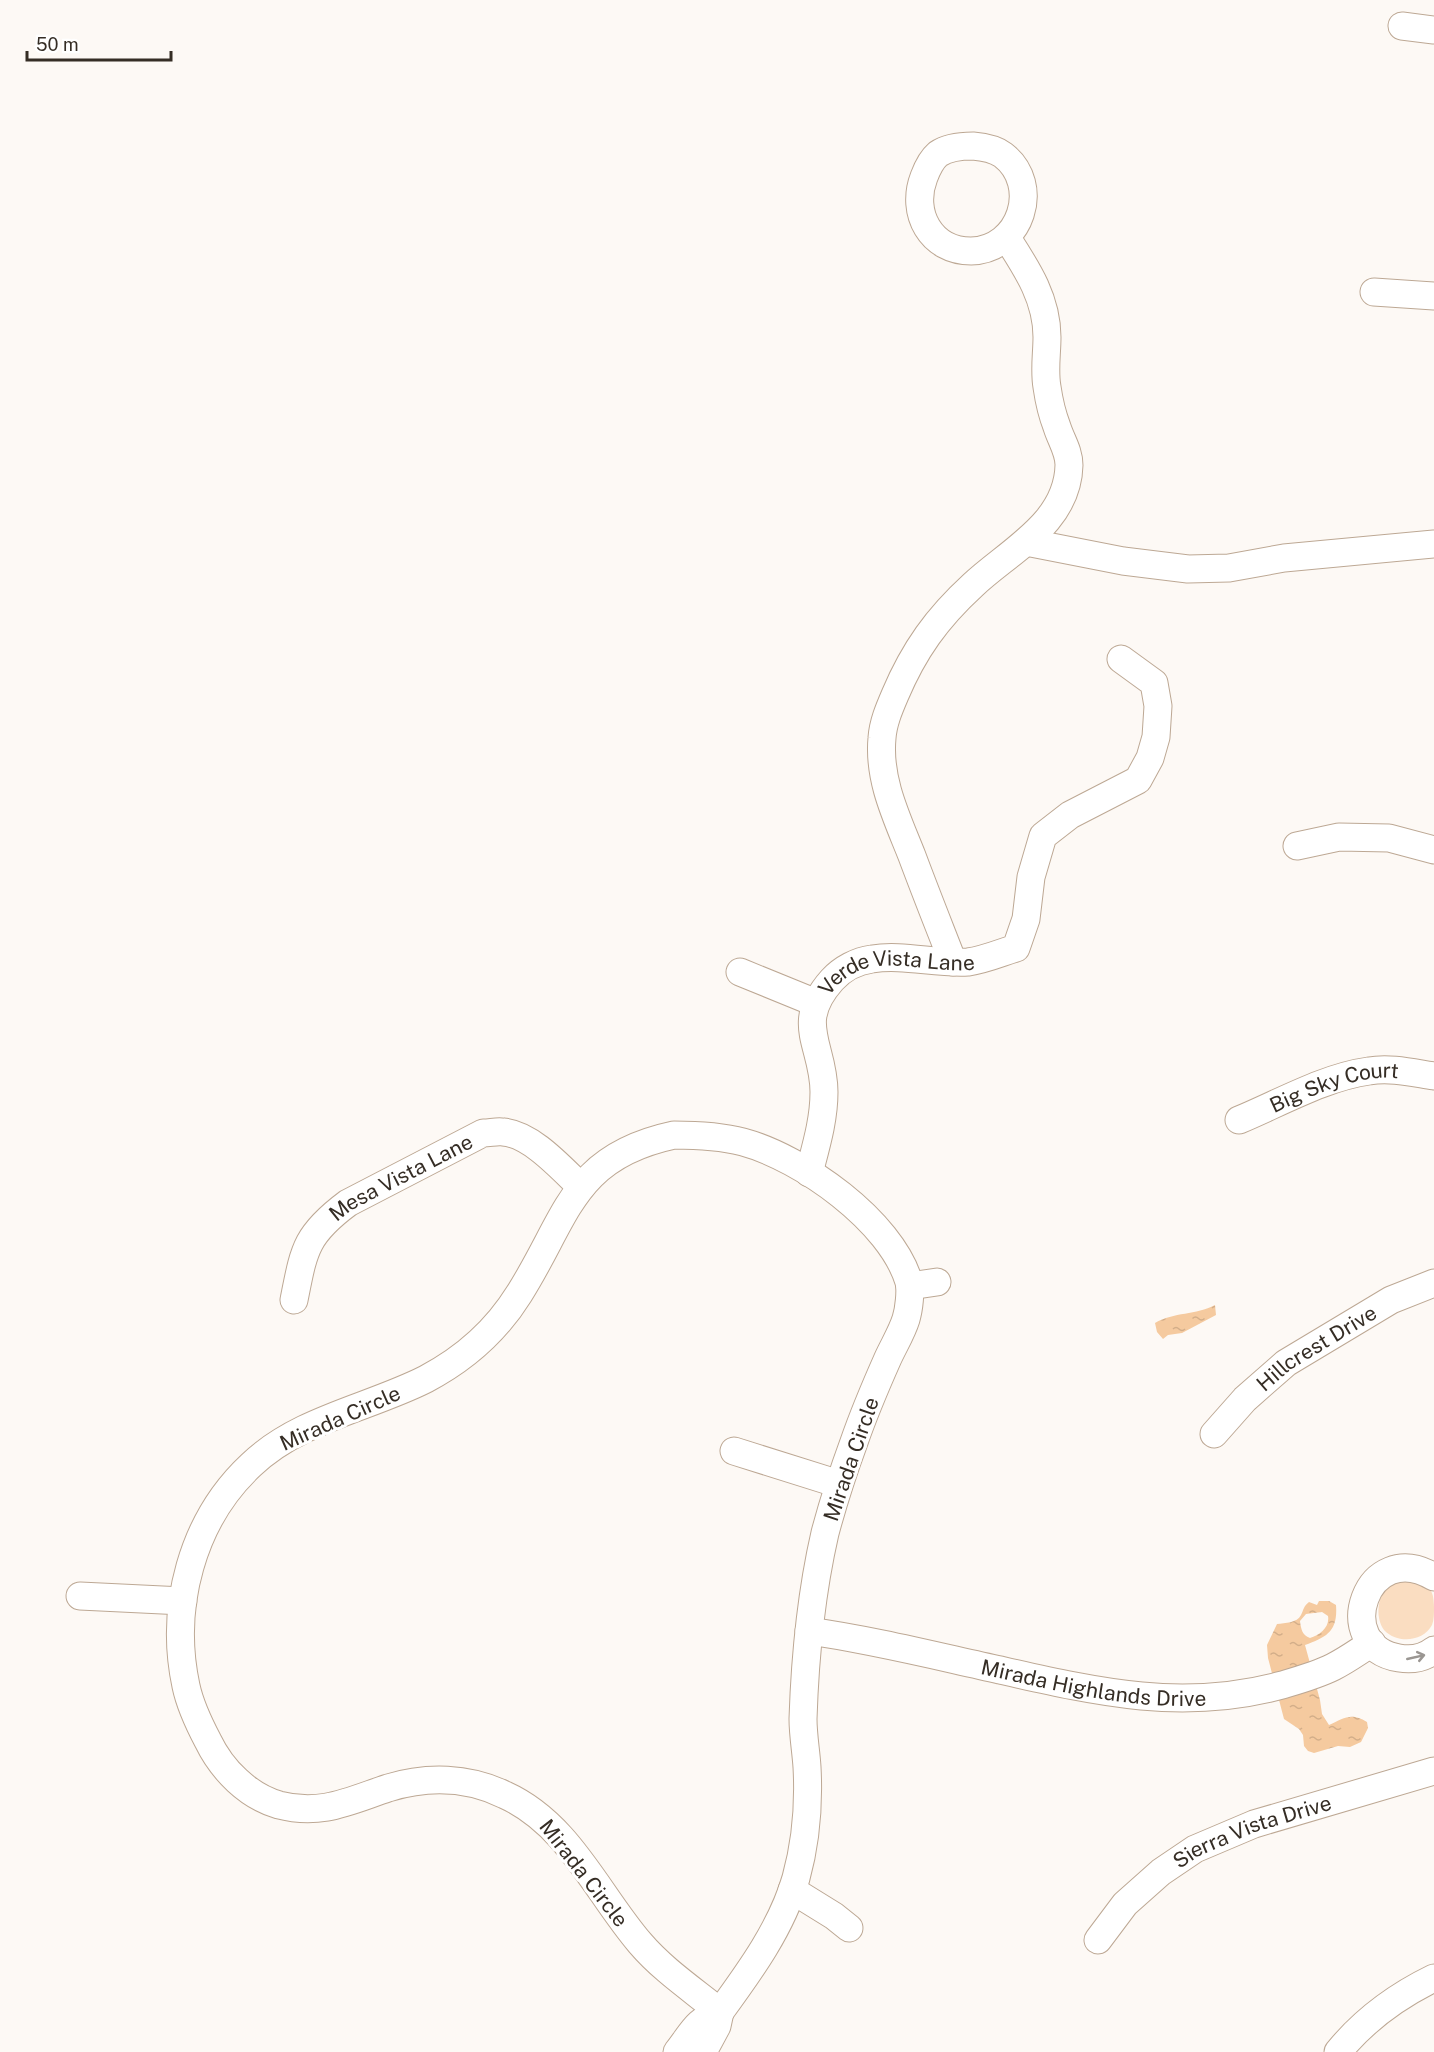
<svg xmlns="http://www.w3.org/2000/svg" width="1434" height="2052" font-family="'Public Sans',sans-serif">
<defs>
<pattern id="water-ripples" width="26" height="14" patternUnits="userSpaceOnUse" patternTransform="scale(1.5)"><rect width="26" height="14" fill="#f5ca9f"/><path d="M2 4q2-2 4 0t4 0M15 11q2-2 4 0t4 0" fill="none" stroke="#d3ae89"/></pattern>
</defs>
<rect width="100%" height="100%" fill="#fdf9f5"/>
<!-- garden -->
<path fill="#faddc1" d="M 1405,1579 C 1425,1584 1434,1584 1434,1607 C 1434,1613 1434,1620 1432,1625 C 1423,1642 1397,1644 1384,1630 C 1376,1619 1377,1600 1385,1590 C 1389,1584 1398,1581 1405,1579 Z"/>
<!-- water -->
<path fill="url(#water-ripples)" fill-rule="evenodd" d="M 1215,1305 L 1216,1315 L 1182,1333 L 1168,1335 L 1163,1339 L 1157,1332 L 1155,1323 C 1174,1312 1196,1315 1215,1305 Z
M 1319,1601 L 1329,1601 L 1336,1605 C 1338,1631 1327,1637 1305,1645 L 1320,1700 L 1322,1714 L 1329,1725 C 1344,1718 1351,1712 1367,1722 L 1368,1728 L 1361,1742 L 1350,1747 L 1338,1746 L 1314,1753 L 1308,1751 L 1304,1746 L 1303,1735 L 1299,1729 L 1284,1719 L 1268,1658 L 1267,1645 L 1277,1624 C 1285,1623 1297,1623 1301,1615 C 1304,1609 1303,1607 1309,1602 L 1317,1605 ZM 1322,1612 L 1328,1616 C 1330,1627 1320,1635 1310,1638 C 1302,1635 1301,1629 1300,1621 L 1306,1614 Z"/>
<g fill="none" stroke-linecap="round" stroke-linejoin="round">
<!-- minor casing -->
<g stroke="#bda894" stroke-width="29">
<g id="minor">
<path d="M 1402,26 L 1434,30"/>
<path d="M 973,146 C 984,147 995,149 1003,155 C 1042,185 1021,250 971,251 C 931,251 910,213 924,177 C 927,169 931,160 938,154 C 948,147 962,146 973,146 Z"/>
<path d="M 1374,292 L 1434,296"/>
<path d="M 1026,542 L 1123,561 L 1188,569 L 1229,568 L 1284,558 L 1434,544"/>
<path d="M 1297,846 L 1339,837 L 1389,838 L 1434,850"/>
<path d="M 953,962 C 939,926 925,891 912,856 C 897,818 878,780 882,738 C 883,723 889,709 895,695 C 914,650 937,618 973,585 C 1009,551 1068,523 1069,465 C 1069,451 1061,440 1057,427 C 1052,414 1049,401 1047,387 C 1044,370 1047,354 1047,337 C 1047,299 1027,269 1007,238"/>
<path d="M 740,972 L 816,1003"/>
<path id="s1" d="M 1239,1120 C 1280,1103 1325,1077 1369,1071 C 1390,1067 1414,1073 1434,1076"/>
<path d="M 674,1135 C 698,1135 720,1136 743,1142 C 802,1158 891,1221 909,1282 C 911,1291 909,1309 906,1319 C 902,1332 894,1345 888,1358 C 876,1385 864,1413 854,1442 C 843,1472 833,1503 825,1533 C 811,1594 805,1656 803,1719 C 803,1735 806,1751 807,1767 C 809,1804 806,1842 796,1878 C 782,1927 750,1971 720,2012 C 693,1990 663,1970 640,1943 C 597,1893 569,1824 505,1795 C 468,1777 427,1776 388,1788 C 349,1801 321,1816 279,1805 C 248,1796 222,1770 208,1741 C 199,1724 190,1705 186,1686 C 169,1607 192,1520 251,1465 C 299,1419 369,1408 426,1379 C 464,1359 496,1331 519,1294 C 568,1217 571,1157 674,1135 Z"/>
<path id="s2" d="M 809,1173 C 816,1146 824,1120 824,1092 C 824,1045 793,1024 832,980 C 842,969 857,961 872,959 C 903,954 936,964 968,962 C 984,960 1000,953 1016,948 L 1026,919 L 1031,877 L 1043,836 L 1070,815 L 1138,780 L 1150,758 L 1156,737 L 1158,706 L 1154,683 L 1121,659"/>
<path d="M 910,1286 L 937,1282"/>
<path id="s3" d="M 294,1300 C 304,1250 305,1235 348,1203 L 483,1133 C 490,1133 497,1131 503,1132 C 531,1134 561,1168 581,1187"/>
<path id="s4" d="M 1214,1434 L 1245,1399 L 1286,1363 L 1391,1300 L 1434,1283"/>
<path d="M 734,1451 L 839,1484"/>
<path d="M 1434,1577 C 1366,1536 1330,1647 1399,1658 C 1411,1660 1424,1658 1434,1650"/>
<path d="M 80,1596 L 183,1601"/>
<path id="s5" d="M 809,1631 C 873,1640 936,1656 1000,1670 C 1097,1692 1183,1712 1282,1685 C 1299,1680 1317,1675 1333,1667 C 1347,1660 1359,1651 1372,1643"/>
<path d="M 792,1890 L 834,1916 L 849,1928"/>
<path id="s6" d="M 1098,1940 L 1125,1904 L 1161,1872 L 1195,1849 L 1254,1824 L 1434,1771"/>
<path d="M 677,2052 C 693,2032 695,2021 720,2012"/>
<path d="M 703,2052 L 717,2026 L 720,2012"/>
<path d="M 1338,2052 C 1364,2020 1397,1996 1434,1978"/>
</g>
</g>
<!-- minor -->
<use href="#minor" stroke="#fff" stroke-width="27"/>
</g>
<!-- one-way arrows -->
<defs><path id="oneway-shaft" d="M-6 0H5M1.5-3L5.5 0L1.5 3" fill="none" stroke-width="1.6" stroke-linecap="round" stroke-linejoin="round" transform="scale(1.5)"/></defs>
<use stroke="#9a9692" href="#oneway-shaft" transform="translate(1416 1657) rotate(-13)"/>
<g text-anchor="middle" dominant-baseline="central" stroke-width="6" stroke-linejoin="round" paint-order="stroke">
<!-- street labels -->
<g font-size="21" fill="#352d25" stroke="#fff">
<text stroke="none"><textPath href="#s2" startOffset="268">Verde Vista Lane</textPath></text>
<text stroke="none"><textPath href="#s1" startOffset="102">Big Sky Court</textPath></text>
<text stroke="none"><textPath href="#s3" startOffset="174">Mesa Vista Lane</textPath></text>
<text stroke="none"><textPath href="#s4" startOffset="135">Hillcrest Drive</textPath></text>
<text transform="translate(340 1418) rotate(-24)">Mirada Circle</text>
<text transform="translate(851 1459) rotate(-71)">Mirada Circle</text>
<text stroke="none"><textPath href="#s5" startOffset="290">Mirada Highlands Drive</textPath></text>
<text stroke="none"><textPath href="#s6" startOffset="194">Sierra Vista Drive</textPath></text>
<text transform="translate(584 1873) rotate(52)">Mirada Circle</text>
</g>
</g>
<!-- scale -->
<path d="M27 51v9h144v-9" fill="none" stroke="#352d25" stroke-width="3"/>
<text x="36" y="51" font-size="18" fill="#352d25" stroke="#ffffff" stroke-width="4.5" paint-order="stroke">50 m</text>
</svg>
